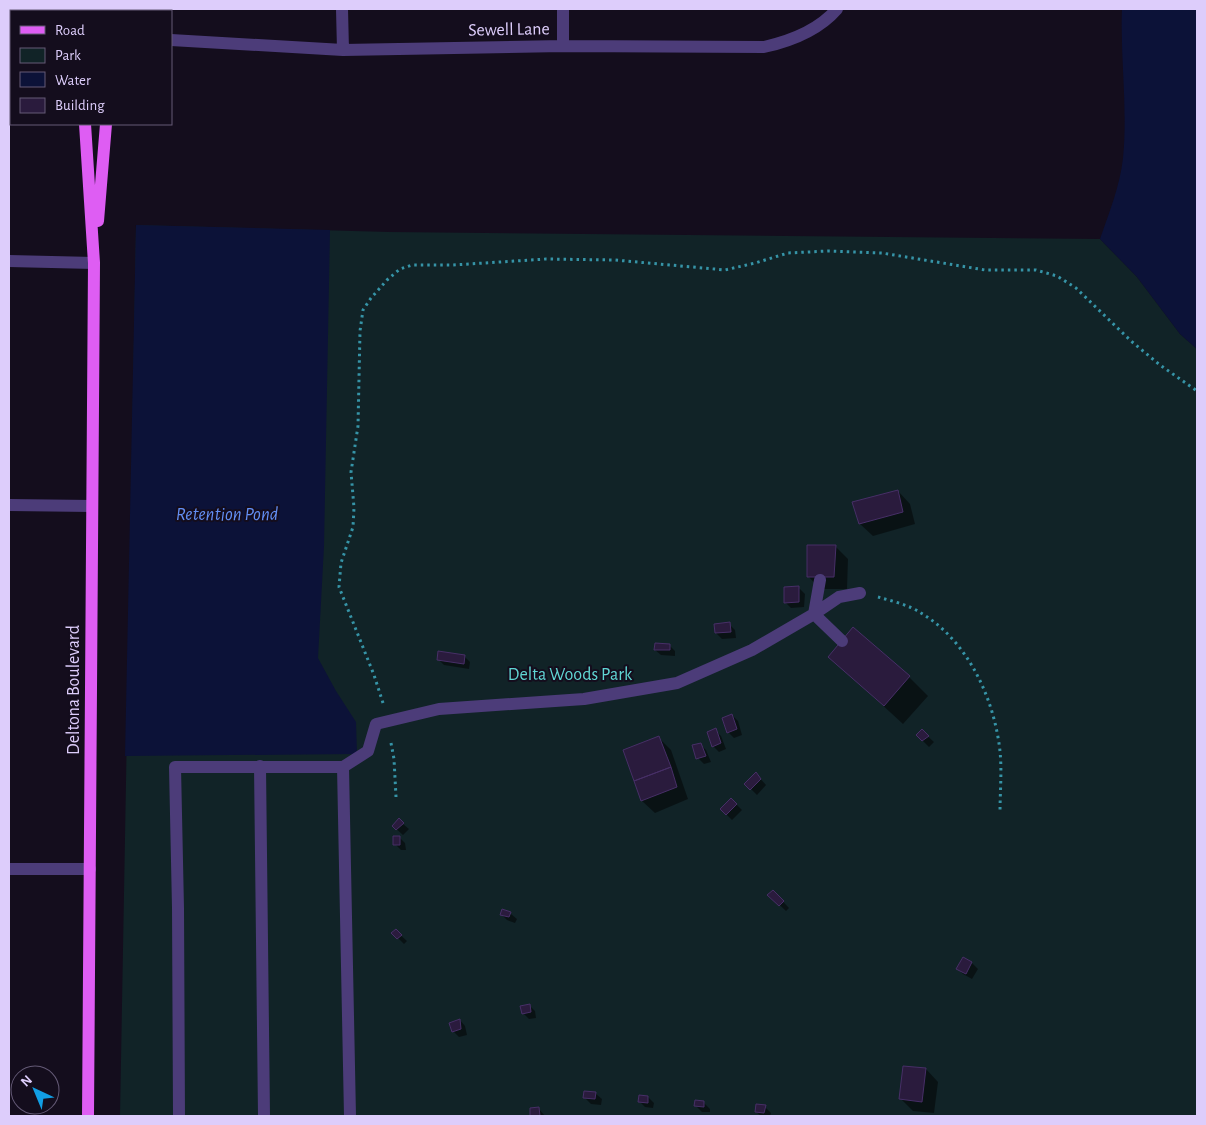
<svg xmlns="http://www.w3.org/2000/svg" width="1206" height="1125" font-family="'Alegreya Sans',sans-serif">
<rect width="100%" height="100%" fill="#140d1d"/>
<!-- green -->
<path fill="#112327" d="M 136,225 L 389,232 L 1100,239 L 1137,277 L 1180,334 L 1197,349 L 1197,1116 L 120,1116 Z"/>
<!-- water -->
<path fill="#0c1238" d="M 1122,9 L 1197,9 L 1197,349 L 1180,334 L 1137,277 L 1100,239 C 1109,213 1120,186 1123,158 C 1128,108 1120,58 1122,9 Z
M 136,225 L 330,230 L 324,546 L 318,658 L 336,691 L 356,722 L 357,754 L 125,756 Z"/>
<!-- shadow -->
<path fill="#0007" d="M 898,491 L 910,504 L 915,524 L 873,536 L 860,524 Z
M 835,546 L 848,559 L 847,589 L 820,589 L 808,576 Z
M 799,588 L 805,594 L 804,607 L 791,608 L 785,602 Z
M 729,624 L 735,630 L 736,638 L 722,639 L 716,633 Z
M 853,629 L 909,677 L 928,696 L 903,724 L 830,657 Z
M 669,645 L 675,651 L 675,656 L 661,655 L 655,650 Z
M 464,656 L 470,662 L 469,669 L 444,665 L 438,659 Z
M 732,715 L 738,721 L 742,735 L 734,738 L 728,732 Z
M 715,730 L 721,736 L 726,749 L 719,752 L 713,746 Z
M 922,731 L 934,742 L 929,747 L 917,735 Z
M 659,738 L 671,750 L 688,799 L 655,813 L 642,801 L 625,751 Z
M 700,744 L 706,750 L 711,762 L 704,764 L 698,758 Z
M 756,774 L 766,785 L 757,795 L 746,784 Z
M 736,804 L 742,810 L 732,820 L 721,809 Z
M 403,824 L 409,829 L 403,835 L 393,826 Z
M 399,837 L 405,843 L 406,850 L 401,850 L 395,844 Z
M 773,891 L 789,908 L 786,911 L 769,895 Z
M 503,911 L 511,914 L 517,919 L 515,923 L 507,920 L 501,914 Z
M 396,931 L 407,941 L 404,944 L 393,933 Z
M 963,959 L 972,963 L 978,969 L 972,979 L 963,974 L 957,968 Z
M 529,1005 L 535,1011 L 536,1018 L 529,1019 L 523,1013 Z
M 460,1020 L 465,1026 L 467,1035 L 459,1037 L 453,1031 Z
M 926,1069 L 938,1082 L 934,1113 L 913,1111 L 900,1098 Z
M 585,1093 L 596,1094 L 602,1099 L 601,1105 L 591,1104 L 585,1098 Z
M 648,1097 L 654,1103 L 653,1108 L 645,1107 L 639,1101 Z
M 704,1103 L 710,1109 L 710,1112 L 702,1112 L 696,1106 Z
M 765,1107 L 771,1113 L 770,1116 L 761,1116 L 756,1112 Z
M 531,1109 L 539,1109 L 545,1116 L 532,1116 Z"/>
<!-- building -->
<path fill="#2a1b3d" stroke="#472f67" d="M 898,490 L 903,512 L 859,524 L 852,502 Z
M 807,545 L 836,545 L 834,577 L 807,577 Z
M 799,586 L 799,602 L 784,603 L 784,587 Z
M 730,622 L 731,632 L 715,633 L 714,624 Z
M 853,627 L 910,676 L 884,706 L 828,657 Z
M 655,643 L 670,644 L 670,650 L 654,650 Z
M 438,651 L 465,655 L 464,664 L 437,660 Z
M 732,714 L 737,729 L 727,733 L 722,718 Z
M 716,728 L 721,743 L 712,747 L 707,732 Z
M 922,729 L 929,736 L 922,741 L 916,735 Z
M 659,736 L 671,767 L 634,781 L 623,750 Z
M 701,743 L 706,756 L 696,759 L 692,745 Z
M 671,767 L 677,787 L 641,801 L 634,781 Z
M 756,772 L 761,779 L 750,790 L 744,784 Z
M 731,798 L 737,804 L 726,815 L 720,809 Z
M 399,818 L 404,823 L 396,830 L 392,826 Z
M 393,836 L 400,836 L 400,845 L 393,845 Z
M 773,890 L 784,901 L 779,906 L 767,895 Z
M 502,909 L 511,912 L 509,917 L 500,915 Z
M 396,929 L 402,935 L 397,939 L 391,933 Z
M 963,957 L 972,962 L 966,974 L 956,969 Z
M 530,1004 L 531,1012 L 522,1014 L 520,1006 Z
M 460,1019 L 461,1029 L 452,1032 L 449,1023 Z
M 903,1066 L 926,1068 L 922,1102 L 899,1099 Z
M 584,1091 L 596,1092 L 595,1099 L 583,1098 Z
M 639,1095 L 648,1096 L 648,1103 L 638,1102 Z
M 695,1100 L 704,1101 L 704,1107 L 694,1106 Z
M 756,1104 L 766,1105 L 764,1113 L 755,1112 Z
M 539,1107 L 540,1116 L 530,1116 L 530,1108 Z"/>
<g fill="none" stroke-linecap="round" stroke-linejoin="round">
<!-- path -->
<path stroke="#3694a7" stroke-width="3" stroke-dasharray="2.5 4" stroke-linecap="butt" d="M 878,597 C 892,601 909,605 921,613 C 968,641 994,698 1000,751 C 1002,771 1000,792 1000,813
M 383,703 L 374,675 L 339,587 L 341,563 L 353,527 L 354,508 L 351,472 L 358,426 L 360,331 L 363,310 L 371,298 L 387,280 L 400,269 L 412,265 L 453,265 L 546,259 L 615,260 L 725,270 L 755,263 L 788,253 L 828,251 L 882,253 L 985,270 L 1036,270 L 1057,276 L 1076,288 L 1131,341 L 1160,365 L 1197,391
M 391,743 L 394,759 L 396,797"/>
<!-- minor -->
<path stroke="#4c3c79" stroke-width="12" d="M 342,9 L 343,50
M 171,40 L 343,50 L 563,46 L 764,47 C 791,41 818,31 837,9
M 563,46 L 563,9
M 9,261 L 94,263
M 9,505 L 92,506
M 842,641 L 814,614 L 839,597 L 860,593
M 260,766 L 264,1116
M 343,767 L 350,1116
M 9,869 L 90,869
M 179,1116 L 178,908 L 175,767 L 343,767 L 368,751 L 376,724 L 439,709 L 584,699 L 677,683 L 752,650 L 814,614 L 820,580"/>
<!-- major -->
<path stroke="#de5df3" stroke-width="12" d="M 78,9 L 78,11
M 115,11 L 115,9
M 85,124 L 94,263 L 88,1116
M 98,221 L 106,124"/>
</g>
<g text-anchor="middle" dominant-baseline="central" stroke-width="4" stroke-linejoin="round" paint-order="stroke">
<!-- street labels -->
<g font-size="18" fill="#ddcdfb" stroke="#140d1d">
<text transform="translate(509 30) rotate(-1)">Sewell Lane</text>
<text transform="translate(74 690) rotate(-90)">Deltona Boulevard</text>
</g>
<!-- park labels -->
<g font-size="18" fill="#60d5d3" stroke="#140d1d">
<text x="570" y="675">Delta Woods Park</text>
</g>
<!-- water labels -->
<g font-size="19" font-style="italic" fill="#638ff4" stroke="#140d1d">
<text x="227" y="514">Retention Pond</text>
</g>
</g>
<!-- border -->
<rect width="1206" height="1125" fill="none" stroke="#ddcdfb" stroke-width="20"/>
<!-- legend -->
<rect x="10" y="10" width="162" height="115" fill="#140d1d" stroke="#645a76"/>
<rect x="20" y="26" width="25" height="8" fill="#de5df3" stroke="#645a76"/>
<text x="55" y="35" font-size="15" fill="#ddcdfb">Road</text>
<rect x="20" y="48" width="25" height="15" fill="#112327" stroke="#645a76"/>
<text x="55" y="60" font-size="15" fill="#ddcdfb">Park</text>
<rect x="20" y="72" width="25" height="15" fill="#0c1238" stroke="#645a76"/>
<text x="55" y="85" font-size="15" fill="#ddcdfb">Water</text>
<rect x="20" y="98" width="25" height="15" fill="#2a1b3d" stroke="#645a76"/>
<text x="55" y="110" font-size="15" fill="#ddcdfb">Building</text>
<!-- north arrow -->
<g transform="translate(35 1090) rotate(316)"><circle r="24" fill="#140d1d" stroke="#645a76"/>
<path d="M0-4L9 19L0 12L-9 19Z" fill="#119ee4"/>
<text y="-8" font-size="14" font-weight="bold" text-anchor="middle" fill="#ddcdfb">N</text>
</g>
</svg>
